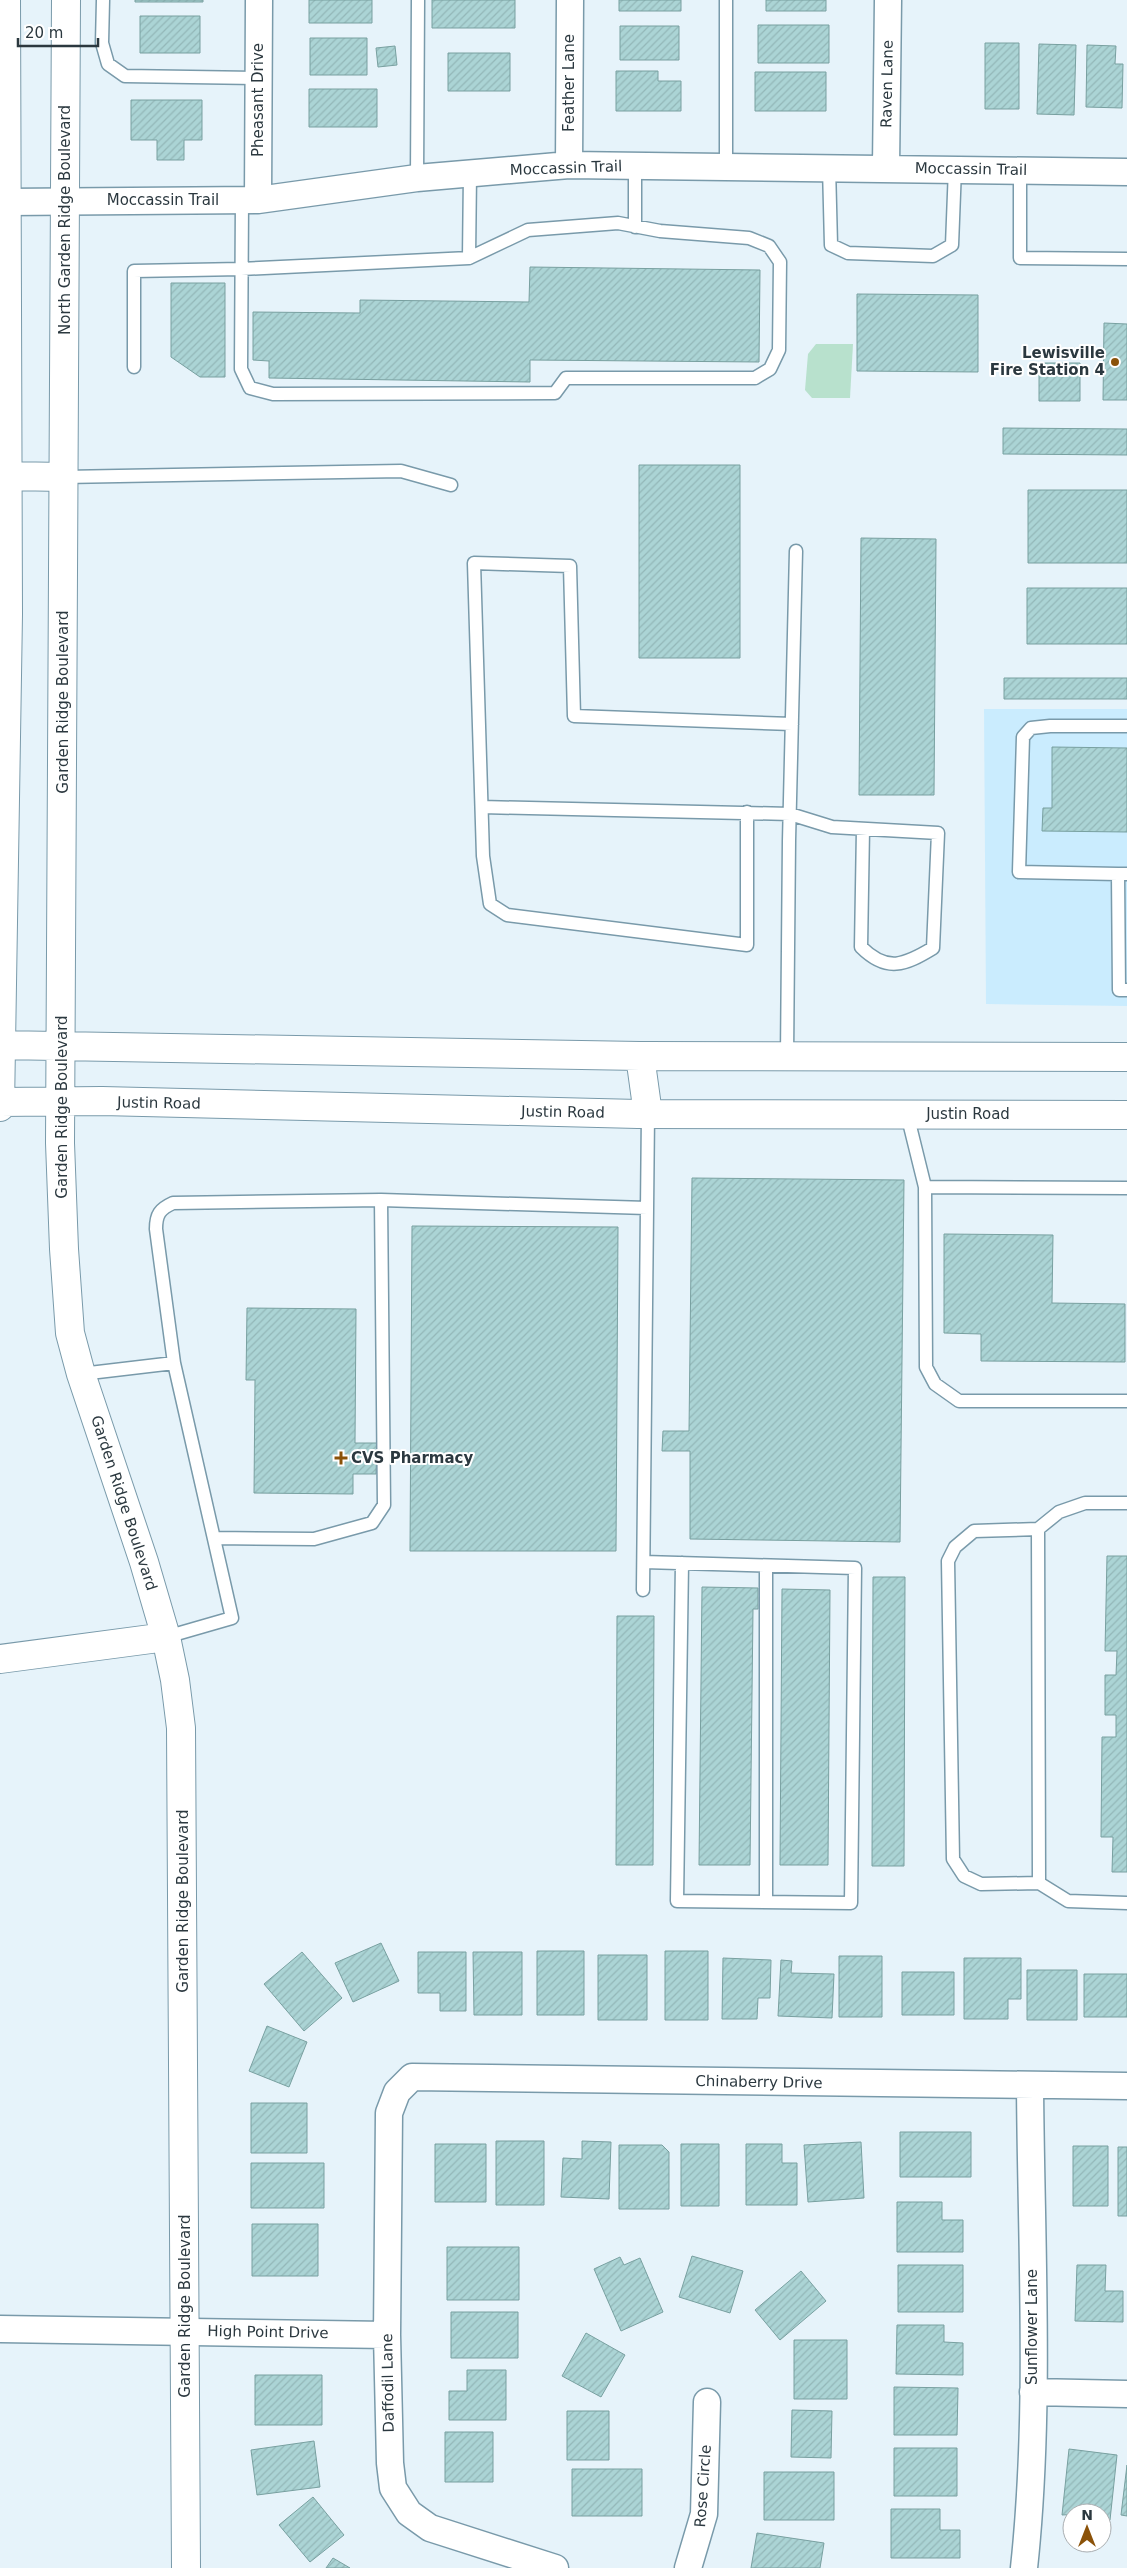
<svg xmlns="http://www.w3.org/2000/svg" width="1127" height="2568" font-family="'DejaVu Sans',sans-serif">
<defs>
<pattern id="building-hatch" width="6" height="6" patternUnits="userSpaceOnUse" patternTransform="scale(1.25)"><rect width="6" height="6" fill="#abd4d5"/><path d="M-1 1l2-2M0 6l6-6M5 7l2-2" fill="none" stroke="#93b7b8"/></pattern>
</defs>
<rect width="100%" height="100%" fill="#e6f3fa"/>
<!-- built -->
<path fill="#caecfe" d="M 984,709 L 1127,709 L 1127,1006 L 986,1004 Z"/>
<!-- green -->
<path fill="#b8e1cd" d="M 816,344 L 853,344 L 850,398 L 812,398 L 805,390 L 808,354 Z"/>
<!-- building -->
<path fill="url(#building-hatch)" stroke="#78a0a0" d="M 135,0 L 203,0 L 203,2 L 135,2 Z
M 309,0 L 372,0 L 372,23 L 309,23 Z
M 432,0 L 515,0 L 515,28 L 432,28 Z
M 619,0 L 681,0 L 681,11 L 619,11 Z
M 766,0 L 826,0 L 826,11 L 766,11 Z
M 140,16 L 200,16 L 200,53 L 140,53 Z
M 758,25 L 829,25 L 829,63 L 758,63 Z
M 620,26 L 679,26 L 679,60 L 620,60 Z
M 310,38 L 367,38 L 367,75 L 310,75 Z
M 985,43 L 1019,43 L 1019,109 L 985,109 Z
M 1039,44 L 1076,45 L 1074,115 L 1037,114 Z
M 1087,45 L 1116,46 L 1115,64 L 1123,64 L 1122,108 L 1086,107 Z
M 395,46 L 397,65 L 378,67 L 376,48 Z
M 448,53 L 510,53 L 510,91 L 448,91 Z
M 616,71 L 658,71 L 658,81 L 681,81 L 681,111 L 616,111 Z
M 755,72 L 826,72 L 826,111 L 755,111 Z
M 309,89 L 377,89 L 377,127 L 309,127 Z
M 131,100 L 202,100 L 202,140 L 184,140 L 184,160 L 157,160 L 157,140 L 131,140 Z
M 530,267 L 760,270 L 759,362 L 530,360 L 530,382 L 269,378 L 269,361 L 253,360 L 253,312 L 360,313 L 360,300 L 529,302 Z
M 171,283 L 225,283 L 225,377 L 200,377 L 171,357 Z
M 857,294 L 978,295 L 978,372 L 857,371 Z
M 1104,323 L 1127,324 L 1127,400 L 1103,400 Z
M 1039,363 L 1080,363 L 1080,401 L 1039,401 Z
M 1003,428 L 1127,429 L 1127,455 L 1003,454 Z
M 639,465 L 740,465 L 740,658 L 639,658 Z
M 1028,490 L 1127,490 L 1127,563 L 1028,563 Z
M 861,538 L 936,539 L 934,795 L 859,795 Z
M 1027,588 L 1127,588 L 1127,644 L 1027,644 Z
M 1004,678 L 1127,678 L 1127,699 L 1004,699 Z
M 1052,747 L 1127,748 L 1127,832 L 1042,831 L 1043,808 L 1052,808 Z
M 692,1178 L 904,1180 L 900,1542 L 690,1539 L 690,1451 L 662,1451 L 663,1431 L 689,1431 Z
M 412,1226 L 618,1227 L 616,1551 L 410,1551 Z
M 944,1234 L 1053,1235 L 1052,1303 L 1125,1304 L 1125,1362 L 981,1361 L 981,1334 L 944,1333 Z
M 247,1308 L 356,1309 L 355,1443 L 377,1443 L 376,1474 L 353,1474 L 353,1494 L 254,1493 L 255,1380 L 246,1380 Z
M 1107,1556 L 1127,1556 L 1127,1872 L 1112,1872 L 1113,1837 L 1101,1837 L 1102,1737 L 1116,1737 L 1116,1715 L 1105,1715 L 1105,1675 L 1116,1675 L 1117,1651 L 1105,1651 Z
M 873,1577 L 905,1577 L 904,1866 L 872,1866 Z
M 702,1587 L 758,1588 L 758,1609 L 753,1609 L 750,1865 L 699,1865 Z
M 782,1589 L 830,1590 L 828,1865 L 780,1865 Z
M 617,1616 L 654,1616 L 653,1865 L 616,1865 Z
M 381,1943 L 399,1981 L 353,2002 L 335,1963 Z
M 537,1951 L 584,1951 L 584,2015 L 537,2015 Z
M 665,1951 L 708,1951 L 708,2020 L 665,2020 Z
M 302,1952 L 342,1998 L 304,2031 L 264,1984 Z
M 418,1952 L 466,1952 L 466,2011 L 440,2011 L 440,1993 L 418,1993 Z
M 473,1952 L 522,1952 L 522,2015 L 474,2015 Z
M 598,1955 L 647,1955 L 647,2020 L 598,2020 Z
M 839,1956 L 882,1956 L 882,2017 L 839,2017 Z
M 723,1958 L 771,1960 L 770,1998 L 758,1998 L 757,2019 L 722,2019 Z
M 964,1958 L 1021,1958 L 1021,1999 L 1008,1999 L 1008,2019 L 964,2019 Z
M 781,1960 L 792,1961 L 791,1973 L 834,1974 L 832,2018 L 778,2016 Z
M 1027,1970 L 1077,1970 L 1077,2020 L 1027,2020 Z
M 902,1972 L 954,1972 L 954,2015 L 902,2015 Z
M 1084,1974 L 1127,1974 L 1127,2017 L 1084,2017 Z
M 267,2026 L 307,2042 L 289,2087 L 249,2071 Z
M 251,2103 L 307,2103 L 307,2153 L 251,2153 Z
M 900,2132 L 971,2132 L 971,2177 L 900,2177 Z
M 496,2141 L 544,2141 L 544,2205 L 496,2205 Z
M 582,2141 L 611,2142 L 609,2199 L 561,2197 L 563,2158 L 582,2159 Z
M 861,2142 L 864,2198 L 808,2202 L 804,2145 Z
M 435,2144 L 486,2144 L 486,2202 L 435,2202 Z
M 681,2144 L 719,2144 L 719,2206 L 681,2206 Z
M 746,2144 L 782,2144 L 782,2163 L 797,2163 L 797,2205 L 746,2205 Z
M 619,2145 L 662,2145 L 669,2152 L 669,2209 L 619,2209 Z
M 1073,2146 L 1108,2146 L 1108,2206 L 1073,2206 Z
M 1118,2147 L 1127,2147 L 1127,2216 L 1118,2216 Z
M 251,2163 L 324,2163 L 324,2208 L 251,2208 Z
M 897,2202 L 942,2202 L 942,2220 L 963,2220 L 963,2252 L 897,2252 Z
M 252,2224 L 318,2224 L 318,2276 L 252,2276 Z
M 447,2247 L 519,2247 L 519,2300 L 447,2300 Z
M 692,2256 L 743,2271 L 730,2313 L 679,2297 Z
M 620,2257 L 624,2265 L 640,2258 L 663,2312 L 621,2331 L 594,2269 Z
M 898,2265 L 963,2265 L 963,2312 L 898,2312 Z
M 1077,2265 L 1106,2265 L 1105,2291 L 1123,2291 L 1123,2322 L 1075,2321 Z
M 801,2271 L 826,2301 L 780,2340 L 755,2310 Z
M 451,2312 L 518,2312 L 518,2358 L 451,2358 Z
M 897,2325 L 944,2325 L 944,2342 L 963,2343 L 963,2375 L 896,2374 Z
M 586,2333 L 625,2355 L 601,2397 L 562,2376 Z
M 794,2340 L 847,2340 L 847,2399 L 794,2399 Z
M 467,2370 L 506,2370 L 506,2420 L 449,2420 L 449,2391 L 467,2391 Z
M 255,2375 L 322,2375 L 322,2425 L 255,2425 Z
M 894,2387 L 958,2388 L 957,2435 L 894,2435 Z
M 792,2410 L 832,2411 L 831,2458 L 791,2457 Z
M 567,2411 L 609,2411 L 609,2460 L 567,2460 Z
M 445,2432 L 493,2432 L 493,2482 L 445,2482 Z
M 314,2441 L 320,2487 L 257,2495 L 251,2450 Z
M 894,2448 L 957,2448 L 957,2496 L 894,2496 Z
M 1069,2449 L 1117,2455 L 1110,2520 L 1102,2519 L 1102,2513 L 1062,2515 Z
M 1127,2465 L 1127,2516 L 1121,2515 Z
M 572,2469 L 642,2469 L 642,2516 L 572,2516 Z
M 764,2472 L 834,2472 L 834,2520 L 764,2520 Z
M 313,2497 L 344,2535 L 310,2562 L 279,2525 Z
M 891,2509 L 940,2509 L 940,2530 L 960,2530 L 960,2558 L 891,2558 Z
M 757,2533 L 824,2543 L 820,2568 L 751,2568 Z
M 333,2558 L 350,2568 L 326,2568 Z"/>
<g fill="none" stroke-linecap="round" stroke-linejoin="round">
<!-- service casing -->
<g stroke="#799aaa" stroke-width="15">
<path id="service" d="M 103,0 L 102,43 L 108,64 L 125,76 L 258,78
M 726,0 L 726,167
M 635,166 L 635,227
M 829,167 L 831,245 L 848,253 L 933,256 L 952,245 L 955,168
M 1020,169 L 1020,258 L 1127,259
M 417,178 L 418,0
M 469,258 L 470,174
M 134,367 L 134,271 L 241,269 L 469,258 L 528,230 L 618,223 L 660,231 L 749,238 L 769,246 L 780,262 L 779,350 L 770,369 L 755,378 L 566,378 L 555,393 L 273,394 L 250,388 L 241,369 L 242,200
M 64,477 L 401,471 L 451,485
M 482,807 L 790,814 L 832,827 L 938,833 L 933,948 C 905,965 887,973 861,947 L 863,829
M 747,812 L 747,945 L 507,915 L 490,904 L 483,856 L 474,563 L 570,566 L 574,716 L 792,724
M 1118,874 L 1019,872 L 1023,737 L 1031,728 L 1050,726 L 1127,726
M 1127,874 L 1118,874 L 1119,990 L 1127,990
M 787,1056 L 789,841 L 796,551
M 907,1114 L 925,1187 L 926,1367 L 935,1384 L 959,1401 L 1127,1401
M 925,1187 L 1127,1188
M 81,1374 L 174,1363
M 1127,1503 L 1085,1503 L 1059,1512 L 1038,1529 L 974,1531 L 955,1547 L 948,1561 L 953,1859 L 964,1876 L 981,1884 L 1039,1883 L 1068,1901 L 1127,1903
M 1038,1529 L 1039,1883
M 214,1538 L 314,1539 L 372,1523 L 384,1505 L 381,1200
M 644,1562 C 714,1564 784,1566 855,1568 L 851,1903 L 677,1901 L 682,1563
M 766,1566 L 766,1902
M 643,1590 L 648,1114
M 166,1637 L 232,1618 L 174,1363 L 156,1229 C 156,1214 160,1209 173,1203 L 381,1200 L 647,1208"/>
</g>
<!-- minor casing -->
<g stroke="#799aaa" stroke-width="29">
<path id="minor" d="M 569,165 L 570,0
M 886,167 L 888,0
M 258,200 L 259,0
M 6,202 L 258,200 L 417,178 L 569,165 L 1127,172
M 0,2329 L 387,2335
M 1033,2392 L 1127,2394
M 555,2568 L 430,2528 L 409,2513 L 393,2488 L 390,2463 L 387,2335 L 389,2113 L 397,2092 L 412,2077 L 1127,2086
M 688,2568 L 704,2514 L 707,2402
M 1024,2568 C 1041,2410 1031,2244 1030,2085"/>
</g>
<!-- secondary casing -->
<g stroke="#799aaa" stroke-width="30">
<path id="secondary" d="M 66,0 L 60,1143 L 64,1249 L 70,1333 L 81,1374 L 144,1562 L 166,1637 L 175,1680 L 181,1728 L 186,2568
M 7,476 L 64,477
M 0,1045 L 640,1056 L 1127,1057
M 640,1056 L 648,1114
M 0,1102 L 102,1101 L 638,1114 L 1127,1115
M 0,1107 L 8,614 L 6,0
M 0,1659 L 166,1637"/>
</g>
<!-- service -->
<use href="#service" stroke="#fff" stroke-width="12"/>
<!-- minor -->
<use href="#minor" stroke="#fff" stroke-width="26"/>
<!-- secondary -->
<use href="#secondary" stroke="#fff" stroke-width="28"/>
</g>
<!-- markers -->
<g fill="#8b5209" stroke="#fff" stroke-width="2">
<circle cx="1115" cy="362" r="5"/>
<path d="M338.5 1450.5h5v5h5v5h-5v5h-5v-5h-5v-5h5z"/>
</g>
<g text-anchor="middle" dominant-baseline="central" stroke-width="4" stroke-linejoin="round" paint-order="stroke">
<!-- street labels -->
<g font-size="15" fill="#2b383f" stroke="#fff">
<text transform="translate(569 83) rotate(-90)">Feather Lane</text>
<text transform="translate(887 84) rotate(-89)">Raven Lane</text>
<text transform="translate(258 100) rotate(-90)">Pheasant Drive</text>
<text transform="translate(566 168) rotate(-2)">Moccassin Trail</text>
<text transform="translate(971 169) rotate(1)">Moccassin Trail</text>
<text x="163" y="200">Moccassin Trail</text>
<text transform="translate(65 220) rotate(-90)">North Garden Ridge Boulevard</text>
<text transform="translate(63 702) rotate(-90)">Garden Ridge Boulevard</text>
<text transform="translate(159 1103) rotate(1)">Justin Road</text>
<text transform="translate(62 1107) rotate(-90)">Garden Ridge Boulevard</text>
<text transform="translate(563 1112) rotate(1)">Justin Road</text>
<text x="968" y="1114">Justin Road</text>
<text transform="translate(124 1503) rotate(72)">Garden Ridge Boulevard</text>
<text transform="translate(183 1901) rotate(-90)">Garden Ridge Boulevard</text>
<text transform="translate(759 2082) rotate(1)">Chinaberry Drive</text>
<text transform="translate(185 2306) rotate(-90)">Garden Ridge Boulevard</text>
<text transform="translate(1032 2327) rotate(-90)">Sunflower Lane</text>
<text transform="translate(268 2332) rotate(1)">High Point Drive</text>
<text transform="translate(388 2383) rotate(-91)">Daffodil Lane</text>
<text transform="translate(703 2486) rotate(-86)">Rose Circle</text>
</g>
<!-- poi labels -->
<g font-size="15" font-weight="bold" fill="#2b383f" stroke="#fff" text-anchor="end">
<text x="1105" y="353">Lewisville<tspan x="1105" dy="17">Fire Station 4</tspan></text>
<text x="351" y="1458" text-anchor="start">CVS Pharmacy</text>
</g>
</g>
<!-- north arrow -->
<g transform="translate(1087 2528)"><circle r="24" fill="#ffffff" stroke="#aaafb2"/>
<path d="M0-4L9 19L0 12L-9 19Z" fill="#8b5209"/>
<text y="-8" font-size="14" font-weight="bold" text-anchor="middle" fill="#2b383f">N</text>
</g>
<!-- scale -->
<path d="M18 38v8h80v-8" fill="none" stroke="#2b383f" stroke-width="2.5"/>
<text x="25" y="38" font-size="15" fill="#2b383f" stroke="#ffffff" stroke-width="4" paint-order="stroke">20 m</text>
</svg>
